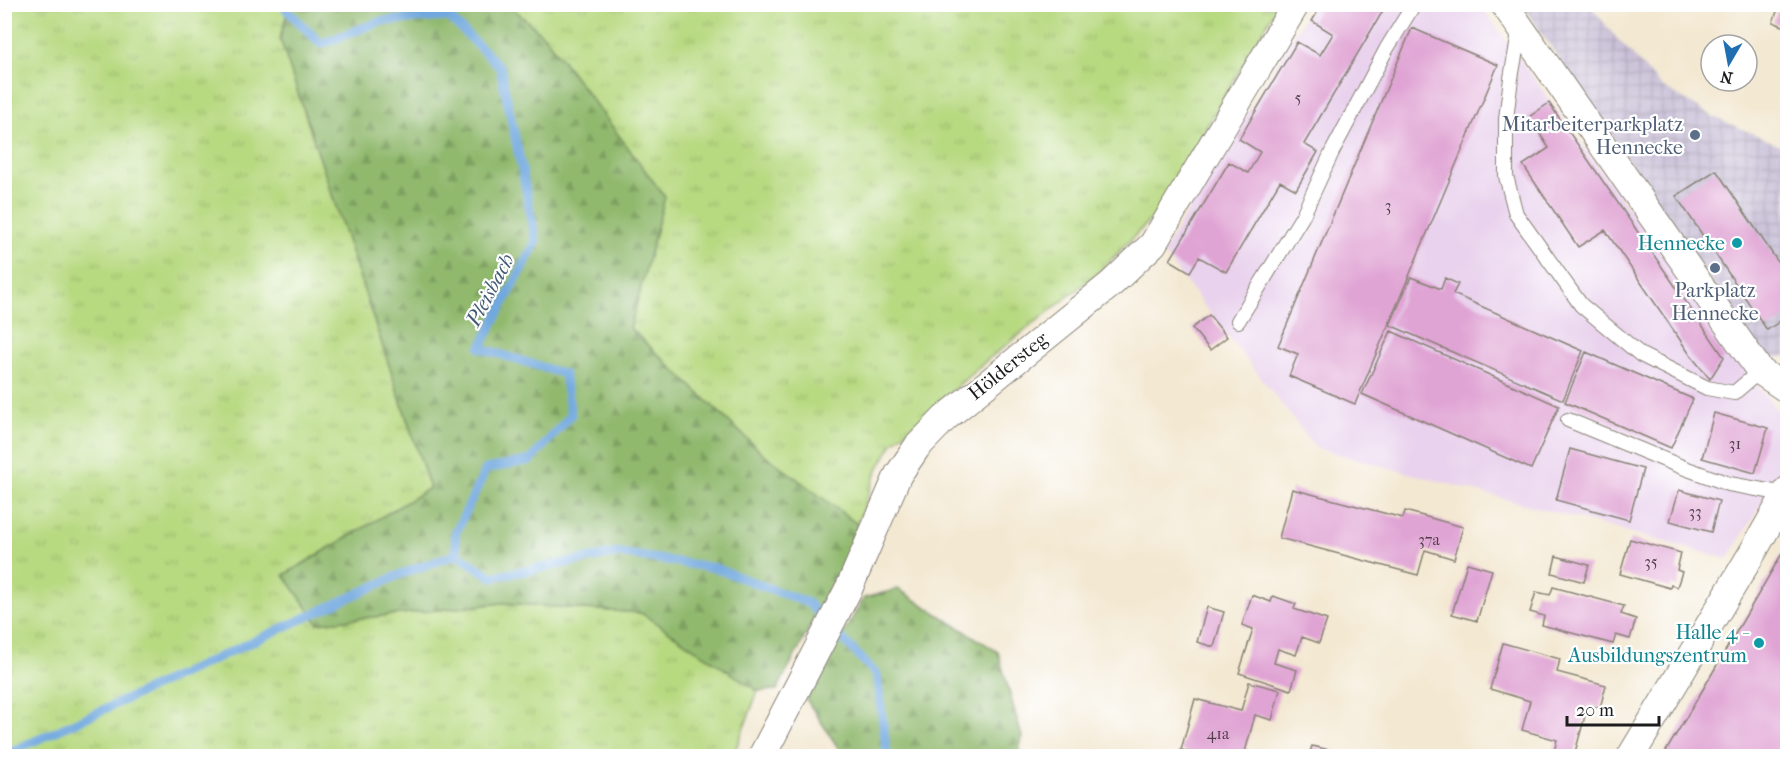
<svg xmlns="http://www.w3.org/2000/svg" width="1792" height="761" font-family="'IM FELL French Canon',serif">
<defs>
<pattern id="industrial-grid" width="8" height="8" patternUnits="userSpaceOnUse" patternTransform="scale(1.5)"><rect width="8" height="8" fill="#c9bfd7"/><path d="M0 4h8M4 0v8" fill="none" stroke="#aca4b8"/></pattern>
<pattern id="grass-tufts" width="24" height="20" patternUnits="userSpaceOnUse" patternTransform="scale(1.5)"><rect width="24" height="20" fill="#b7d980"/><path d="M3 7l-1-3M5 7V3M7 7l1-3M15 17l-1-3M17 17v-4M19 17l1-3" fill="none" stroke="#9dba6e"/></pattern>
<pattern id="forest-firs" width="22" height="20" patternUnits="userSpaceOnUse" patternTransform="scale(1.5)"><rect width="22" height="20" fill="#91b96e"/><path d="M5 1l3.5 6h-7zM16 11l3.5 6h-7z" fill="#7c9e5f"/></pattern>
</defs>
<rect width="100%" height="100%" fill="#fff"/>
<filter id="ink" filterUnits="userSpaceOnUse"><feTurbulence type="fractalNoise" baseFrequency=".0167" numOctaves="2"/><feDisplacementMap in="SourceGraphic" scale="12" xChannelSelector="R" yChannelSelector="G"/><feConvolveMatrix kernelMatrix="1 2 1 2 8 2 1 2 1" color-interpolation-filters="sRGB"/></filter>
<filter id="wash" filterUnits="userSpaceOnUse"><feTurbulence type="fractalNoise" baseFrequency=".008" numOctaves="4" result="noise"/><feDisplacementMap in="SourceGraphic" scale="24" xChannelSelector="R" yChannelSelector="G"/><feGaussianBlur stdDeviation="1.35" result="paint"/><feColorMatrix in="noise" values="0 0 0 0 0 0 0 0 0 0 0 0 0 0 0 0 0 1.4 0 .05"/><feComposite in="paint" operator="in"/></filter>
<g filter="url(#wash)">
<rect width="100%" height="100%" fill="#f3e8d1"/>
<!-- built -->
<path fill="#e9d2ed" d="M 1312,5 L 1480,5 L 1777,411 L 1787,435 L 1787,461 L 1728,559 L 1316,448 L 1163,253 Z"/>
<!-- industrial -->
<path fill="url(#industrial-grid)" d="M 1522,5 L 1590,5 L 1613,34 L 1662,87 L 1716,118 L 1787,148 L 1787,356 L 1770,358 L 1756,347 Z"/>
<!-- grass -->
<path fill="url(#grass-tufts)" stroke="#6a7a4e" stroke-width="1.5" d="M 4,5 L 289,5 L 280,39 L 430,488 L 284,575 L 318,623 L 502,603 L 641,613 L 758,691 L 733,756 L 5,756 Z
M 509,5 L 1278,5 L 1155,215 L 1098,273 L 986,361 L 893,443 L 877,471 L 857,524 L 761,452 L 630,328 L 664,197 L 545,37 Z"/>
<!-- forest -->
<path fill="url(#forest-firs)" stroke="#566a45" stroke-width="1.5" d="M 289,5 L 509,5 L 545,37 L 665,197 L 630,328 L 761,452 L 857,524 L 845,560 L 777,690 L 758,691 L 641,613 L 502,603 L 318,623 L 284,575 L 430,488 L 280,39 Z
M 898,589 L 998,652 L 1022,737 L 1018,756 L 839,756 L 839,749 L 806,699 L 864,598 Z"/>
<g fill="none" stroke-linecap="round" stroke-linejoin="round">
<!-- stream -->
<path stroke="#71a8df" stroke-width="9" d="M 286,4 L 286,9 L 321,44 L 381,21 L 449,17 L 500,67 L 522,170 L 536,242 L 480,348 L 564,374 L 571,415 L 531,460 L 486,469 L 455,534 L 457,554 L 492,577 L 619,553 L 715,568 L 808,603 L 877,675 L 887,756
M 4,755 L 401,574 L 457,554"/>
</g>
<g id="blocks">
<!-- building -->
<path fill="#e0a4d4" d="M 1322,4 L 1387,4 L 1304,144 L 1318,152 L 1296,190 L 1280,181 L 1226,272 L 1199,257 L 1190,272 L 1170,260 L 1229,162 L 1248,173 L 1260,152 L 1239,139 L 1297,42 L 1320,55 L 1333,34 L 1312,21 Z
M 1780,4 L 1788,4 L 1788,28 L 1773,22 Z
M 1412,28 L 1498,65 L 1355,404 L 1289,376 L 1298,354 L 1278,346 Z
M 1549,103 L 1724,357 L 1710,379 L 1691,356 L 1605,230 L 1578,247 L 1523,165 L 1549,148 L 1529,117 Z
M 1716,170 L 1788,277 L 1788,316 L 1767,330 L 1676,196 Z
M 1411,277 L 1441,289 L 1445,278 L 1458,284 L 1453,294 L 1583,351 L 1563,400 L 1390,325 Z
M 1209,315 L 1227,337 L 1210,350 L 1192,328 Z
M 1391,331 L 1559,406 L 1531,469 L 1362,394 Z
M 1586,352 L 1693,399 L 1671,448 L 1565,402 Z
M 1714,413 L 1768,428 L 1755,473 L 1702,458 Z
M 1570,449 L 1643,469 L 1629,520 L 1556,500 Z
M 1292,489 L 1403,518 L 1405,511 L 1463,527 L 1454,559 L 1425,550 L 1418,575 L 1279,538 Z
M 1679,490 L 1719,501 L 1711,532 L 1670,521 Z
M 1630,539 L 1681,553 L 1677,570 L 1682,572 L 1677,587 L 1671,585 L 1670,588 L 1620,574 Z
M 1788,543 L 1788,756 L 1663,756 L 1699,696 Z
M 1556,556 L 1589,565 L 1584,582 L 1552,573 Z
M 1467,563 L 1492,570 L 1477,621 L 1452,614 Z
M 1553,587 L 1624,606 L 1621,614 L 1636,619 L 1630,639 L 1616,635 L 1613,644 L 1542,625 L 1544,616 L 1530,612 L 1536,592 L 1550,595 Z
M 1252,595 L 1271,602 L 1273,596 L 1296,604 L 1294,609 L 1327,620 L 1319,643 L 1302,637 L 1296,655 L 1278,649 L 1274,663 L 1297,670 L 1291,690 L 1239,673 L 1253,629 L 1242,625 Z
M 1207,607 L 1224,612 L 1214,647 L 1197,642 Z
M 1503,643 L 1560,659 L 1557,672 L 1606,685 L 1600,708 L 1588,705 L 1574,756 L 1553,755 L 1557,740 L 1522,730 L 1530,701 L 1490,689 Z
M 1249,682 L 1280,690 L 1272,720 L 1255,715 L 1244,756 L 1204,756 L 1181,750 L 1195,699 L 1241,711 Z
M 1312,746 L 1343,753 L 1342,756 L 1309,756 Z"/>
</g>
</g>
<g filter="url(#ink)">
<use href="#blocks" fill-opacity="0" stroke="#888276" stroke-width="1.5"/>
<g fill="none" stroke-linecap="round" stroke-linejoin="round">
<!-- service casing -->
<g stroke="#888276" stroke-width="16">
<path id="service" d="M 1520,28 L 1511,78 L 1506,119 L 1506,176 L 1516,214 L 1581,305 L 1641,355 L 1707,388 L 1734,393 L 1760,371
M 1238,321 L 1302,217 L 1333,150 L 1387,48 L 1414,4
M 1568,420 L 1682,467 L 1729,484 L 1785,494"/>
</g>
<!-- minor casing -->
<g stroke="#888276" stroke-width="29">
<path id="minor" d="M 1504,4 L 1760,371 L 1788,390
M 762,756 L 850,586 L 898,475 L 917,447 L 945,418 L 1111,284 L 1153,244 L 1296,4
M 1631,756 L 1754,550 L 1788,490"/>
</g>
<!-- service -->
<use href="#service" stroke="#fff" stroke-width="14"/>
<!-- minor -->
<use href="#minor" stroke="#fff" stroke-width="27"/>
</g>
</g>
<!-- markers -->
<g fill="#5c6f8a" stroke="#fff" stroke-width="2">
<circle cx="1695" cy="135" r="6"/>
<circle cx="1715" cy="268" r="6"/>
</g>
<g fill="#0f9aa8" stroke="#fff" stroke-width="2">
<circle cx="1737" cy="243" r="6"/>
<circle cx="1759" cy="643" r="6"/>
</g>
<g text-anchor="middle" dominant-baseline="central" stroke-width="4.5" stroke-linejoin="round" paint-order="stroke">
<!-- number labels -->
<g font-size="16" fill="#4d3e4a">
<text x="1298" y="97">5</text>
<text x="1388" y="205">3</text>
<text x="1735" y="443">31</text>
<text x="1695" y="511">33</text>
<text x="1429" y="539">37a</text>
<text x="1651" y="561">35</text>
<text x="1218" y="733">41a</text>
</g>
<!-- service labels -->
<g font-size="20" fill="#4e5e75" stroke="#fff" text-anchor="end">
<text x="1683" y="124">Mitarbeiterparkplatz<tspan x="1683" dy="23">Hennecke</tspan></text>
<text x="1715" y="290" text-anchor="middle">Parkplatz<tspan x="1715" dy="23">Hennecke</tspan></text>
</g>
<!-- culture labels -->
<g font-size="20" fill="#0d838f" stroke="#fff" text-anchor="end">
<text x="1725" y="243">Hennecke</text>
<text x="1747" y="632">Halle 4 -<tspan x="1747" dy="23">Ausbildungszentrum</tspan></text>
</g>
<!-- street labels -->
<g font-size="20" fill="#1c1c1c" stroke="#fff">
<text transform="translate(1008 366) rotate(-39)">Höldersteg</text>
</g>
<!-- water labels -->
<g font-size="21" font-style="italic" fill="#425b74" stroke="#fff">
<text transform="translate(490 290) rotate(-62)">Pleisbach</text>
</g>
</g>
<!-- margin -->
<rect width="1792" height="761" fill="none" stroke="#fff" stroke-width="24"/>
<!-- north arrow -->
<g transform="translate(1729 63) rotate(190)"><circle r="28" fill="#ffffff" stroke="#a4a4a4" stroke-width="1.5"/>
<path d="M0-4.5L10 22L0 15L-10 22Z" fill="#1f6fb2"/>
<text y="-9" font-size="16" font-weight="bold" text-anchor="middle" fill="#1c1c1c">N</text>
</g>
<!-- scale -->
<path d="M1567 716v9h92v-9" fill="none" stroke="#1c1c1c" stroke-width="3"/>
<text x="1576" y="716" font-size="18" fill="#1c1c1c" stroke="#ffffff" stroke-width="4.5" paint-order="stroke">20 m</text>
</svg>
